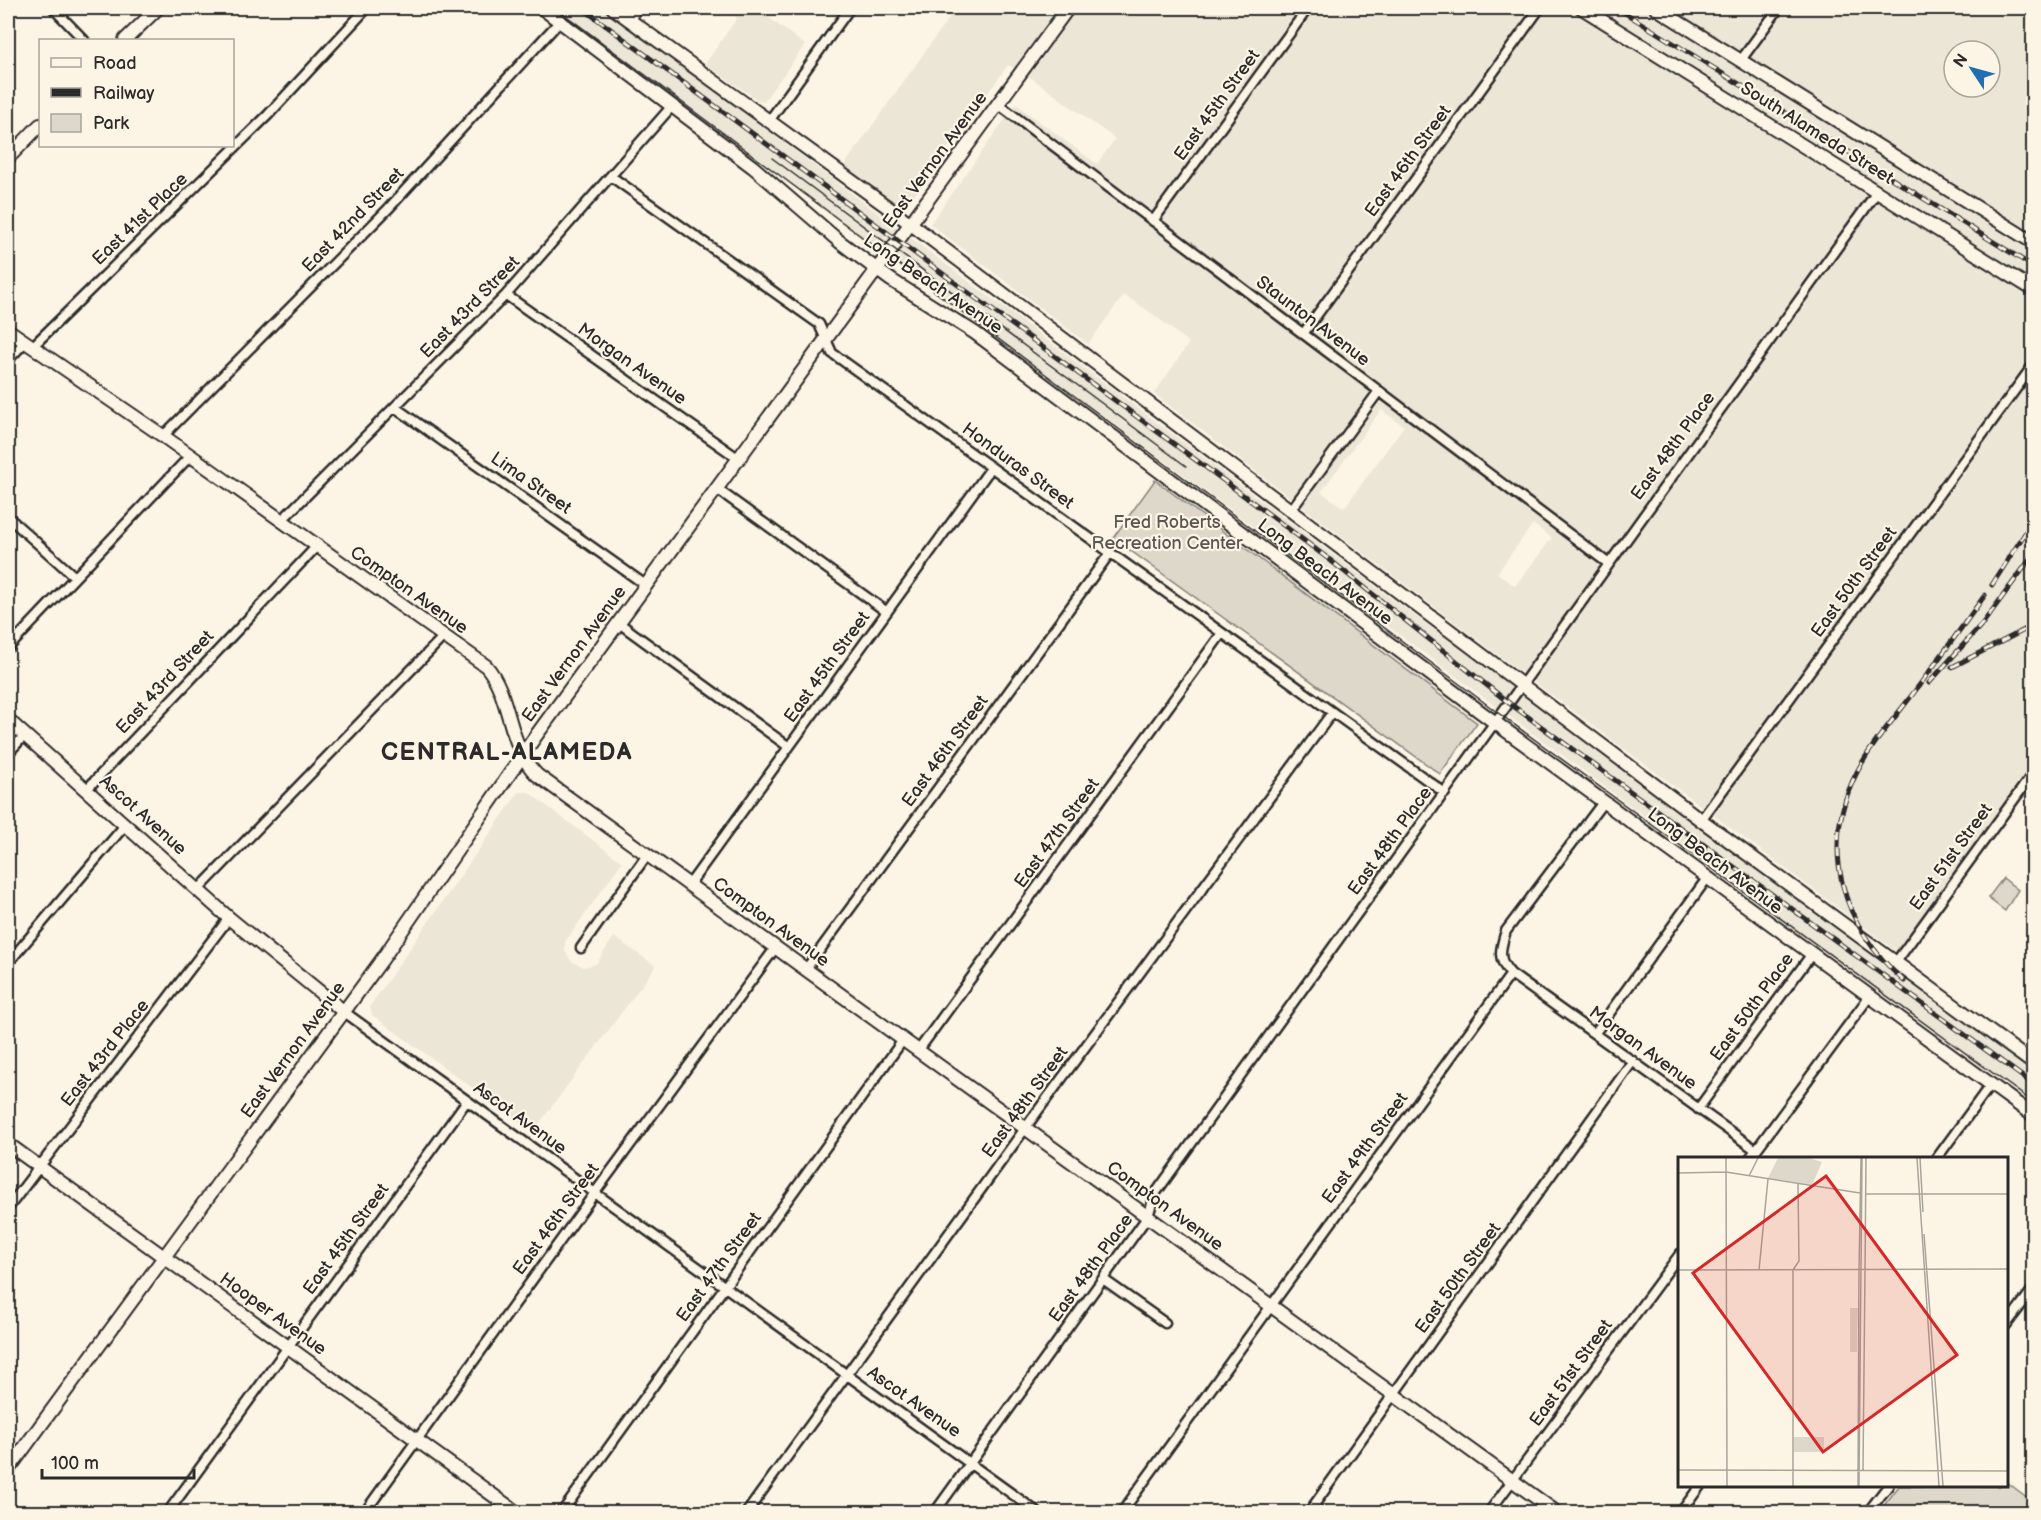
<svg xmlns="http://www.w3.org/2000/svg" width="2041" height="1520" font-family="'Balsamiq Sans',sans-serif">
<rect width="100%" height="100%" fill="#fcf5e5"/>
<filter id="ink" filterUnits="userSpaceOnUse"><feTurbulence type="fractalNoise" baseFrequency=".0167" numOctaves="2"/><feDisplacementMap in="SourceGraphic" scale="12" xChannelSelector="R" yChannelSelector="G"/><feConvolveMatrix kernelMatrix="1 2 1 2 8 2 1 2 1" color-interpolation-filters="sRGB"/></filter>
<g filter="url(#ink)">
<!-- built -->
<path fill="#ece6d7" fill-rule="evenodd" d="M 553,8 L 604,8 L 1383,592 L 2033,1071 L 2033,1104 Z
M 724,8 L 756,8 L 805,45 L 764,101 L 758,100 L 705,64 L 737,18 Z
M 941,8 L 2033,8 L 2033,764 L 1896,951 L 1491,650 L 1154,394 L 1189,343 L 1153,314 L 1124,295 L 1088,344 L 930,224 L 1016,104 L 1097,164 L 1115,139 L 1033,79 L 1008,65 L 907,205 L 898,206 L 843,167 L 951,15 ZM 1954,51 L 1990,51 L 1990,87 L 1954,87 ZM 1381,410 L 1404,426 L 1344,508 L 1321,492 ZM 1533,524 L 1552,538 L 1515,586 L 1497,573 Z
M 519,792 L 528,792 L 622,862 L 565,942 L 565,951 L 571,961 L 584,967 L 596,964 L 614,937 L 656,966 L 533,1132 L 372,1015 L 370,1006 Z"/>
<!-- green -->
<path fill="#ded8ca" stroke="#84827a" stroke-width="1.5" d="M 1155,480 L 1477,723 L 1440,774 L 1113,538 Z
M 2003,878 L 2018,890 L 2005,911 L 1988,898 Z
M 2007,1482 L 2033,1502 L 2033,1512 L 1879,1512 L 1899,1486 L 2006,1486 Z"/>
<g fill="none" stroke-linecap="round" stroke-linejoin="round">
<!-- street casing -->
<g stroke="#2b2b2b" stroke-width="13">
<path id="street" d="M 53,8 L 84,40
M 629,20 L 638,8
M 1741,60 L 1779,8
M 998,104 L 1609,564
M 769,121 L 850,8
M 612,177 L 819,324 L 832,353 L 1445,793
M 1153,221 L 1308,8
M 506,295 L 739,459
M 1303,334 L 1540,8
M 32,347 L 268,115 L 367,8
M 8,360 L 25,342
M 396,408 L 647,586
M 163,436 L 388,209 L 560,21
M 717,489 L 887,612
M 1291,510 L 1379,391
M 8,517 L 75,577
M 281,521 L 506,295 L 672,106
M 619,623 L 789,747
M 8,648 L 190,456
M 8,753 L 25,735
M 87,789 L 316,547
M 1701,820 L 2034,364
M 689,885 L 991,468
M 198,890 L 444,636
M 581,948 L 647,855
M 1896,962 L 2034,772
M 8,963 L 126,824
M 806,969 L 1110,553
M 1511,974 L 1756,1150
M 343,1011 L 1037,1512
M 1595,1033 L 1708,877
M 918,1051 L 1222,633
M 1698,1109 L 1811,955
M 1750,1158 L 1869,997
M 1937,1158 L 1991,1084
M 8,1208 L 229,918
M 1103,1279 L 1165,1323
M 2006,1325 L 2034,1288
M 168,1512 L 466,1102
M 365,1512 L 594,1194 L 776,947
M 562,1512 L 903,1040
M 747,1512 L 1037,1112 L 1332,713
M 935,1512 L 1148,1216 L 1155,1194 L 1877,192
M 1122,1512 L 1511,974 C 1497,960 1500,949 1506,931 L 1604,801
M 1309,1512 L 1633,1061
M 1489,1512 L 1680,1254
M 1681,1512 L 1700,1486
M 1868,1512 L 1888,1486"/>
</g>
<!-- secondary casing -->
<g stroke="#2b2b2b" stroke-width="16">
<path id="secondary" d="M 542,8 L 753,167 L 840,242 L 891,280 L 975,333 L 1482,713 L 2034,1116
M 613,8 L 911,224 L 1701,820 L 2034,1064
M 1656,8 L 2034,243
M 125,40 L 158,8
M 8,158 L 40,125
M 8,330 L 163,436 L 486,666 C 511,694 507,746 537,775 L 1556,1512
M 8,720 L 229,918 L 343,1011
M 8,1144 L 516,1512
M 8,1470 L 381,961 L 535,737 L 1068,8"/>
</g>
<!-- primary casing -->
<g stroke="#2b2b2b" stroke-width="16">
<path id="primary" d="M 1582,8 L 2034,290"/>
</g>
<!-- street -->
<use href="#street" stroke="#fcf5e5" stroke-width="8"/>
<!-- secondary -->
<use href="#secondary" stroke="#fcf5e5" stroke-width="12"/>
<!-- primary -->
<use href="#primary" stroke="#fcf5e5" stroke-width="12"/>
<!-- tram -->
<path stroke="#2b2b2b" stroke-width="1.5" d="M 556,8 L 1501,715 L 2034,1103
M 772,158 L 1186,466"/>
<!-- rail casing -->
<g stroke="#2b2b2b" stroke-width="5">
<path id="rail" d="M 582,8 L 1227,483 L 1330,560 L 1509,703 L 2034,1085
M 1617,8 L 2034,267
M 1992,585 L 2034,519
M 1952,667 L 2034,625
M 1929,683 L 1983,623 L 2034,554
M 1904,981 C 1842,926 1818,849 1857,772 C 1872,743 1896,717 1915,691 C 1939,659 1962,627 1985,595"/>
</g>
<!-- rail -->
<use href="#rail" stroke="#fcf5e5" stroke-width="3" stroke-dasharray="9" stroke-linecap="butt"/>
</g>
</g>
<g text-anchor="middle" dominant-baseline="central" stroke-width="4.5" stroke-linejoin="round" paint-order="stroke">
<!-- street labels -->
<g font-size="18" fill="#2b2b2b" stroke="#fcf5e5">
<text transform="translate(1217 105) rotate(-54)">East 45th Street</text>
<text transform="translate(1817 133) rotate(32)">South Alameda Street</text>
<text transform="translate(935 160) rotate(-54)">East Vernon Avenue</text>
<text transform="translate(1408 161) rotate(-54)">East 46th Street</text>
<text transform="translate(140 219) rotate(-44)">East 41st Place</text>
<text transform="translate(353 220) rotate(-46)">East 42nd Street</text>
<text transform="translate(933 284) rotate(34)">Long Beach Avenue</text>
<text transform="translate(470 307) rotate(-46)">East 43rd Street</text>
<text transform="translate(1313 321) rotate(37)">Staunton Avenue</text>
<text transform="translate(632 364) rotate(35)">Morgan Avenue</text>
<text transform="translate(1673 446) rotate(-54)">East 48th Place</text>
<text transform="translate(1018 466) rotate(36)">Honduras Street</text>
<text transform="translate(531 483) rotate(35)">Lima Street</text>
<text transform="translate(1325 572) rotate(37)">Long Beach Avenue</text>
<text transform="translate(1854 582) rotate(-54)">East 50th Street</text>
<text transform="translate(409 590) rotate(35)">Compton Avenue</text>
<text transform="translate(574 654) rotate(-54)">East Vernon Avenue</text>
<text transform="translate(827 667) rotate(-54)">East 45th Street</text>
<text transform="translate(165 682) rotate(-47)">East 43rd Street</text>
<text transform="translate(945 751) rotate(-54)">East 46th Street</text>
<text transform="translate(143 815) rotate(42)">Ascot Avenue</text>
<text transform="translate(1057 833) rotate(-54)">East 47th Street</text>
<text transform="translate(1390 841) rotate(-54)">East 48th Place</text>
<text transform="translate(1951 857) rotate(-54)">East 51st Street</text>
<text transform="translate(1715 861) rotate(37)">Long Beach Avenue</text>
<text transform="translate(771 922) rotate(36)">Compton Avenue</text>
<text transform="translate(1752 1007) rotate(-54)">East 50th Place</text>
<text transform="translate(1643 1048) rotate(36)">Morgan Avenue</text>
<text transform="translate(293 1050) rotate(-54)">East Vernon Avenue</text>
<text transform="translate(105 1053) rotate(-52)">East 43rd Place</text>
<text transform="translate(1025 1102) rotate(-54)">East 48th Street</text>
<text transform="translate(520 1118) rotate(36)">Ascot Avenue</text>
<text transform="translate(1365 1148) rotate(-54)">East 49th Street</text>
<text transform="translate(1165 1206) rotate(36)">Compton Avenue</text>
<text transform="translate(556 1219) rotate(-54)">East 46th Street</text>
<text transform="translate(346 1239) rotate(-54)">East 45th Street</text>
<text transform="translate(719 1267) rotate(-54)">East 47th Street</text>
<text transform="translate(1091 1268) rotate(-54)">East 48th Place</text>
<text transform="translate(1458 1278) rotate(-54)">East 50th Street</text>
<text transform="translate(273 1314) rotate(36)">Hooper Avenue</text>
<text transform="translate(1571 1373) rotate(-54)">East 51st Street</text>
<text transform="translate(914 1402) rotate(35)">Ascot Avenue</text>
</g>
<!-- park labels -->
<g font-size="18" fill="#585653" stroke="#fcf5e5">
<text x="1167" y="522">Fred Roberts<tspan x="1167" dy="21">Recreation Center</tspan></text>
</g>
<!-- district labels -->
<g font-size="24" font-weight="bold" letter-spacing="1.5" fill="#2b2b2b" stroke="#fcf5e5">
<text x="507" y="752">CENTRAL-ALAMEDA</text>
</g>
</g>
<!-- overview -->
<g transform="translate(1678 1157)">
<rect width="330" height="330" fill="#fcf5e5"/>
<path d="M 100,1 L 131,1 L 144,5 L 134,28 L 90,21 ZM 172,151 L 180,151 L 179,195 L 172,195 ZM 116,280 L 146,280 L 146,295 L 116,295 Z" fill="#ded8ca"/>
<path fill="none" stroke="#a8a49b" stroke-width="1.5" d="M 48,1 L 49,329M 239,1 L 261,329M 242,1 L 245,55M 0,16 L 48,15 L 182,36M 71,19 L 80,1M 188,37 L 330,37M 246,77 L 265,329M 0,113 L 330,112M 81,113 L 90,22M 115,113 L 121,104 L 120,27M 181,113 L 183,1M 187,113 L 188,1M 0,313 L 330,314M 185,313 L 187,113M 115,329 L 115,113M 180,329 L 181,113M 181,329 L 184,1"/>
<path fill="#d62828" fill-opacity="0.15" stroke="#d62828" stroke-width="3" d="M 148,19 L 279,198 L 145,295 L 15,116 Z"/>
<rect width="330" height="330" fill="none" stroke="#2b2b2b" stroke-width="3"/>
</g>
<!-- margin -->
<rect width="2041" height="1520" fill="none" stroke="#fcf5e5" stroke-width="30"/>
<rect x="15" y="15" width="2011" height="1490" fill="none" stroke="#2b2b2b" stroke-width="2" filter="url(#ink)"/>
<!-- legend -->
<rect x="39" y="39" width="195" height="108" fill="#fcf5e5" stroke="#a8a49b" stroke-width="1.5"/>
<rect x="51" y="58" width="30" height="9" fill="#fcf5e5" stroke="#a8a49b" stroke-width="1.5"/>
<text x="93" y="69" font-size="18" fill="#2b2b2b">Road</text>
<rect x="51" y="88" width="30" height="9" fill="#2b2b2b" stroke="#a8a49b" stroke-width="1.5"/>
<text x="93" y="99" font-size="18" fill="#2b2b2b">Railway</text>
<rect x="51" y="114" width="30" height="18" fill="#ded8ca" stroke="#a8a49b" stroke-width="1.5"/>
<text x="93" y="129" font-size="18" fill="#2b2b2b">Park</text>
<!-- north arrow -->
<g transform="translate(1972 69) rotate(306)"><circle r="28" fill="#fcf5e5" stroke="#a8a49b" stroke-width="1.5"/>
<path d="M0-4.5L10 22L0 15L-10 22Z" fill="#1f6fb2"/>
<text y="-9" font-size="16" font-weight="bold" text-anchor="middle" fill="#2b2b2b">N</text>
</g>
<!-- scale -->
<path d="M42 1469v9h152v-9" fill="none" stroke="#2b2b2b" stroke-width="3"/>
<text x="51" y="1469" font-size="18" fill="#2b2b2b" stroke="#fcf5e5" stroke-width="4.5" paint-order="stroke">100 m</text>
</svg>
